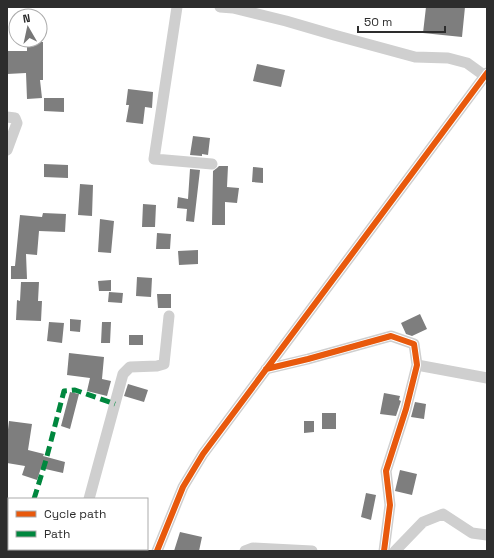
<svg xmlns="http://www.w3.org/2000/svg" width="494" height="558" font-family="'Space Grotesk',sans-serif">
<rect width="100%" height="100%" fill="#fff"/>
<!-- building -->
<path fill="#7e7e7e" d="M 426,7 L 465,7 L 462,37 L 423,33 Z
M 27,42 L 43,42 L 43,80 L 40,80 L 42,98 L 27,99 L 26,73 L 7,74 L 7,51 L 27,51 Z
M 257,64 L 285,70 L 281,87 L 253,81 Z
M 128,89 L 153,92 L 152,108 L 145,107 L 143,124 L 126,122 L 129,105 L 126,105 Z
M 44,98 L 64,98 L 64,112 L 44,111 Z
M 193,136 L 210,138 L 208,155 L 202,154 L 202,156 L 190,155 Z
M 44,164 L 68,165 L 68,178 L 44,177 Z
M 219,166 L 228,166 L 227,187 L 239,188 L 237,203 L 225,202 L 225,225 L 212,225 L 213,171 L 217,168 Z
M 253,167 L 263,168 L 263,183 L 252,182 Z
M 190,169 L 200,170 L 194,222 L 186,221 L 187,209 L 177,208 L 178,197 L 188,199 Z
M 80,184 L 93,185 L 92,216 L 78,215 Z
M 143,204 L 156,205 L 155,227 L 142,227 Z
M 43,213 L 66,214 L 65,232 L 39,231 L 37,255 L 26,254 L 27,279 L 11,279 L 11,266 L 15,266 L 20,215 L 42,217 Z
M 100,219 L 114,221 L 111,253 L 98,252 Z
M 157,233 L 171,234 L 170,249 L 156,249 Z
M 198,250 L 198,264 L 179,265 L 178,251 Z
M 137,277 L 152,278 L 151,297 L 136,296 Z
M 111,280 L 111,291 L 99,291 L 98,281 Z
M 21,282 L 39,282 L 38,301 L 42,301 L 41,321 L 16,320 L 17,300 L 20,301 Z
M 109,292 L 123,293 L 122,303 L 108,302 Z
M 157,294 L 171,294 L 171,308 L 158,308 Z
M 420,314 L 427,329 L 412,336 L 406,334 L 401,323 Z
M 70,319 L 81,320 L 80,332 L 70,331 Z
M 49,322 L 64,323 L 62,343 L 47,341 Z
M 102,322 L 111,322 L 110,343 L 101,343 Z
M 129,335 L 143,335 L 143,345 L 129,345 Z
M 69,353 L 104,357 L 102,379 L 111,381 L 107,396 L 87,391 L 90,378 L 67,375 Z
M 128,384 L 148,390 L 144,402 L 124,396 Z
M 70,392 L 79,394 L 70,429 L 61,426 Z
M 384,393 L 400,396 L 399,400 L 401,401 L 396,416 L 380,414 Z
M 415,402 L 426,404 L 424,419 L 411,417 Z
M 322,413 L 336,413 L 336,429 L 322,429 Z
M 9,421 L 32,424 L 28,450 L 44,454 L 43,456 L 65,462 L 63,473 L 41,468 L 37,480 L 22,475 L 25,466 L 7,463 L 7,438 Z
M 304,421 L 314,421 L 314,432 L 304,433 Z
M 400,470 L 417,474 L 412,495 L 395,491 Z
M 366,493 L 376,495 L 371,520 L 361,517 Z
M 180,532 L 202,537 L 199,551 L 174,551 Z"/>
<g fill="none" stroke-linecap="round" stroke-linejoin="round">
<!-- minor -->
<path stroke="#cfcfcf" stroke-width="11" d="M 177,7 L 154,159 L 212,164
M 220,7 L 233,8 L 286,21 L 334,35 L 415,57 L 448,58 L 467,63 L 485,76
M 7,117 L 15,118 L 17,123 L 7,150
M 417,365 L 487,378
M 266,369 L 308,359 L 391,336 L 414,344 L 417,365 L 406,409 L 386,471 L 390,505 L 384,551
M 89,499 L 123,374 L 130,367 L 157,366 L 164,364 L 169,316
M 75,551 L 75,549
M 157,551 L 183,487 L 203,454 L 487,73
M 245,551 L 253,548 L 312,551
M 395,551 L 423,522 L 443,514 L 472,533 L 487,535"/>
<!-- quiet -->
<path stroke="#00873e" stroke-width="5" stroke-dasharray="10 5" stroke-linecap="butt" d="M 34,499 L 46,460 L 64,391 L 75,390 L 115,404
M 23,551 L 23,549"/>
<!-- cycleway casing -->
<g stroke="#fff" stroke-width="8">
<path id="cycleway" d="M 266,369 L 308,359 L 391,336 L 414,344 L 417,365 L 406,409 L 386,471 L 390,505 L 384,551
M 157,551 L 183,487 L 203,454 L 487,73"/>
</g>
<!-- cycleway -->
<use href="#cycleway" stroke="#e8590c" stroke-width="6"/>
</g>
<!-- border -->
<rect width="494" height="558" fill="none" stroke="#2d2d2d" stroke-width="16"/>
<!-- legend -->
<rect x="8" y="498" width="140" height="52" fill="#ffffff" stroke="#ababab"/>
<rect x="16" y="511" width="20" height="6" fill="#e8590c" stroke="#ababab"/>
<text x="44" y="518" font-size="12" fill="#2d2d2d">Cycle path</text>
<rect x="16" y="531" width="20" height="6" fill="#00873e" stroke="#ababab"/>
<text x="44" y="538" font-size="12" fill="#2d2d2d">Path</text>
<!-- north arrow -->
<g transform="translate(28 28) rotate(351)"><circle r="19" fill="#ffffff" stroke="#ababab"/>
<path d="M0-3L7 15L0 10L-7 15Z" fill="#767676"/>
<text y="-6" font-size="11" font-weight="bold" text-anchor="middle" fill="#2d2d2d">N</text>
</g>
<!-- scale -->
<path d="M358 26v6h87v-6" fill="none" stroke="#2d2d2d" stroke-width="2"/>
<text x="364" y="26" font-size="12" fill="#2d2d2d" stroke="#ffffff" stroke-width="3" paint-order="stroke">50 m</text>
</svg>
